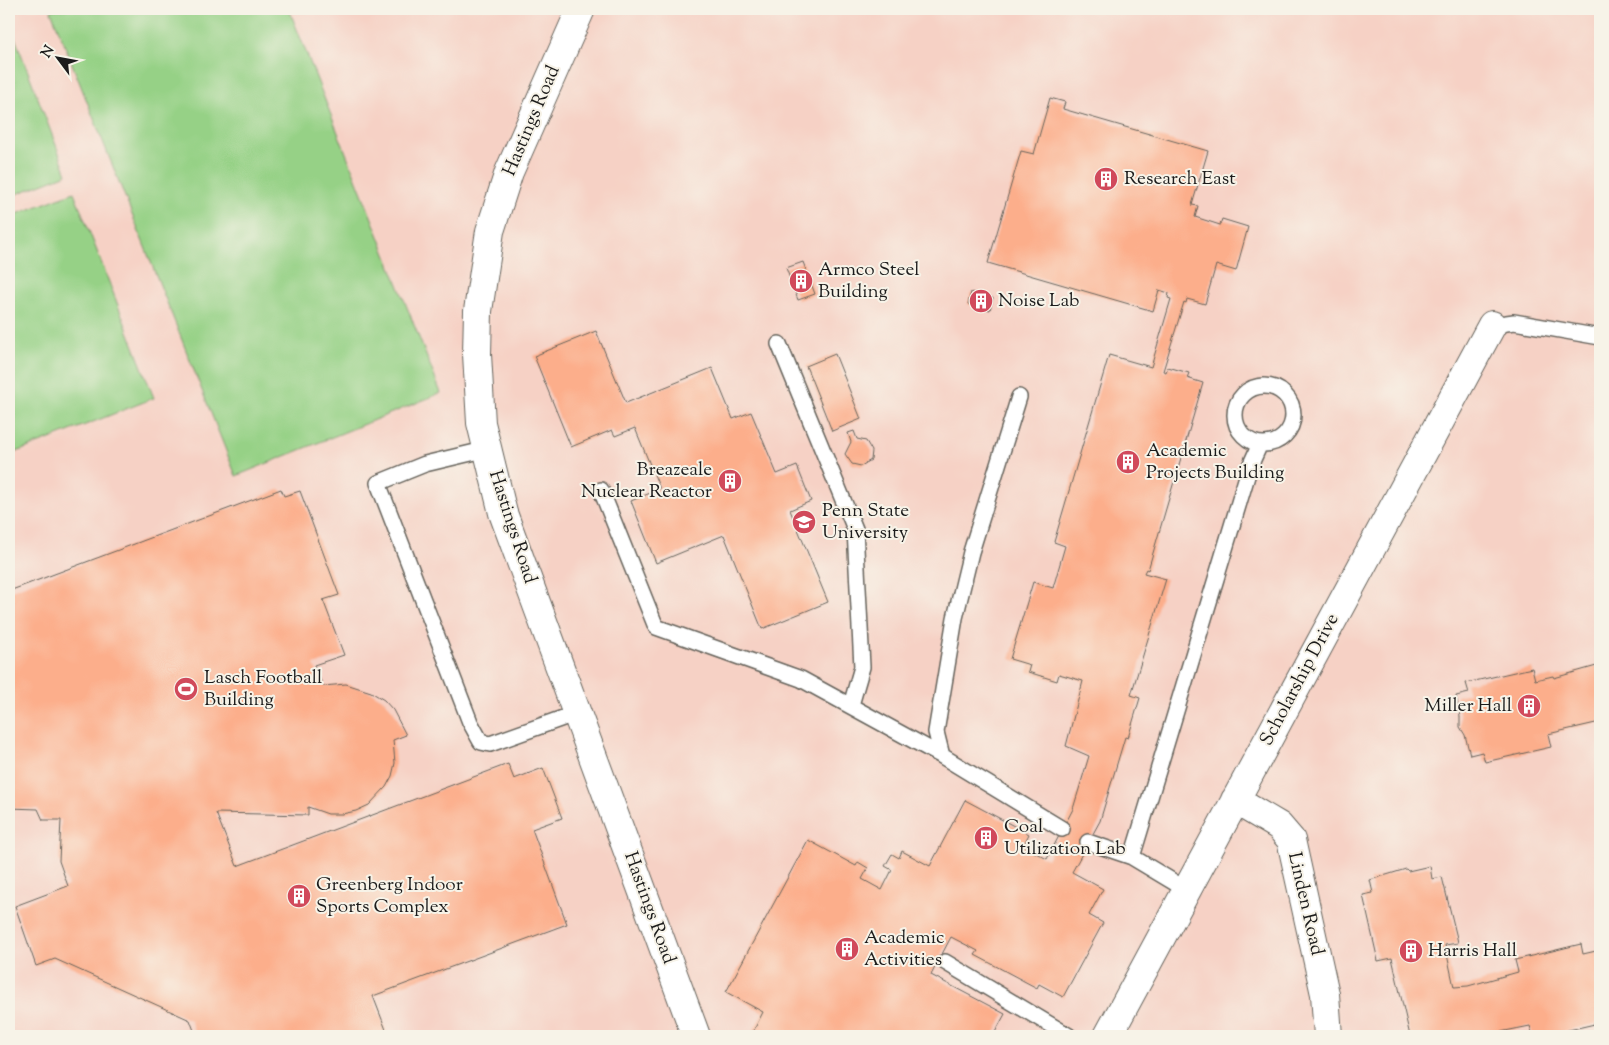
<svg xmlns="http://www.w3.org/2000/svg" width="1609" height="1045" font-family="'Sorts Mill Goudy',serif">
<rect width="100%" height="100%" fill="#f7f3e8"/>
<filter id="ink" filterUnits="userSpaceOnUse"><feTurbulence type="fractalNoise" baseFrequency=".02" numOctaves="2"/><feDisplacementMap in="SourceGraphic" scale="10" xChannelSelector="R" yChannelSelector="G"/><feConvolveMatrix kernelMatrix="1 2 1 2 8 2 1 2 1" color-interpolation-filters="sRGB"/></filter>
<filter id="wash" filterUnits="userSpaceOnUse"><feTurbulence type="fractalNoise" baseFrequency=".0096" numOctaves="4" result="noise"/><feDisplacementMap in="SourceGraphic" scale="20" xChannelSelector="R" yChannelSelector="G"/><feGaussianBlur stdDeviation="1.12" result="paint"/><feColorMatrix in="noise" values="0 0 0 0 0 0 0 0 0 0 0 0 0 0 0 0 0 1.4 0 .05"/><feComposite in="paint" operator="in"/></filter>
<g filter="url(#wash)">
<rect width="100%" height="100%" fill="#f0e8d0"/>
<!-- built -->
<path fill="#f6d1c5" d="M 9,9 L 1600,9 L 1600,1036 L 9,1036 Z"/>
<!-- green -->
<path fill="#96d186" stroke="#597651" d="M 56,9 L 289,9 L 441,393 L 236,476 L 51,11 Z
M 9,22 L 67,174 L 9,197 Z
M 74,192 L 154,398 L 9,455 L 9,217 Z"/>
<g id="blocks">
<!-- building -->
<path fill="#fcae8b" d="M 1050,98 L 1065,102 L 1063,109 L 1208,151 L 1192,205 L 1198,206 L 1195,217 L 1220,225 L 1222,219 L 1248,227 L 1236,271 L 1216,265 L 1205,304 L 1187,299 L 1186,303 L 1184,302 L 1163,371 L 1166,372 L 1168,367 L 1189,373 L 1187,378 L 1203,383 L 1148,570 L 1146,569 L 1144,573 L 1166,579 L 1131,695 L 1140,698 L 1128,738 L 1125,737 L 1100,821 L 1072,872 L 1103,889 L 1089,915 L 1103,923 L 1063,997 L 1039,984 L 1037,988 L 975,955 L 978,951 L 951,937 L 931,975 L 1005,1014 L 993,1036 L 751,1036 L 763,1012 L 726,992 L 808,840 L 856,866 L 858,862 L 868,868 L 862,879 L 882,890 L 892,870 L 885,866 L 892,854 L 899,858 L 902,851 L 930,866 L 965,800 L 1029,834 L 1023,846 L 1047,859 L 1073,809 L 1089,756 L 1066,746 L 1083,681 L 1059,674 L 1057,681 L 1028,672 L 1030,665 L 1010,659 L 1033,582 L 1053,588 L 1065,546 L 1054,542 L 1109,355 L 1151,367 L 1171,299 L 1168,298 L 1169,293 L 1159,290 L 1153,311 L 988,263 L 1021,151 L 1034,154 Z
M 803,262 L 815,294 L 798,300 L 786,268 Z
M 971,292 L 993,298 L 990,310 L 968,304 Z
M 596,331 L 626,403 L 712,368 L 733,419 L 751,412 L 777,474 L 797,466 L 811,501 L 790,510 L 828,602 L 762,629 L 724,535 L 656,563 L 631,501 L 660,489 L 635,428 L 615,436 L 612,430 L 571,447 L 534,356 Z
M 835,354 L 861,419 L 832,431 L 806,366 Z
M 854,431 L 857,439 L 866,441 L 872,451 L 871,460 L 861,466 L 852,464 L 845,454 L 851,442 L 848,433 Z
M 281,489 L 284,496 L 300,491 L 339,595 L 323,600 L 344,655 L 314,665 L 323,686 L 346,684 L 371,692 L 384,700 L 393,710 L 406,735 L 393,740 L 395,763 L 392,776 L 386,787 L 369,805 L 356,811 L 342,814 L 328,814 L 308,807 L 308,815 L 216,813 L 237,866 L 508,764 L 514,779 L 543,768 L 562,818 L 532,829 L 567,924 L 373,996 L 388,1035 L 384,1036 L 196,1036 L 190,1020 L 55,959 L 36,966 L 15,906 L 68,886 L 59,861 L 61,820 L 43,820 L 38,809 L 9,808 L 9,591 Z
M 1600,665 L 1600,722 L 1548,734 L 1551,747 L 1485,762 L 1482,752 L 1470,755 L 1465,735 L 1460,727 L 1460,717 L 1456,696 L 1469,693 L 1466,683 L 1532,668 L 1535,680 L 1553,676 L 1554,678 Z
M 1430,866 L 1432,879 L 1442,877 L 1457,938 L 1458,943 L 1445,945 L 1454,987 L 1468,986 L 1518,972 L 1515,960 L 1581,944 L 1583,954 L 1596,951 L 1600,972 L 1600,1013 L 1597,1014 L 1599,1023 L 1543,1036 L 1533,1036 L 1530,1026 L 1480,1036 L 1410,1036 L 1392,958 L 1378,961 L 1363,895 L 1373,893 L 1370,880 L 1406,869 L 1408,871 Z"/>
</g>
</g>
<g filter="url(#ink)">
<use href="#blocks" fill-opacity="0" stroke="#66635b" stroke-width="1"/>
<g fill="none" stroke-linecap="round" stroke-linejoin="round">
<!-- lane casing -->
<g stroke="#66635b" stroke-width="18">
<path id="lane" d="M 1492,325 L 1514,322 L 1600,337
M 779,344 L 855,529 L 862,667 L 851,705
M1235 415a29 29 0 1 1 58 0a29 29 0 1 1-58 0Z
M 1019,397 L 971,552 L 955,618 L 936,732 L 942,756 L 1062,829
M 488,449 L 425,464 L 378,483 L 470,722 L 481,742 L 490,744 L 577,713
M 601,490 L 656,627 L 801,679 L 942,756
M 1088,842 L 1132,857
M 1187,890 L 1132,857 L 1250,466 L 1260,444
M 945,962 L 1069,1036"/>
</g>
<!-- street casing -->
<g stroke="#66635b" stroke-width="30">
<path id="street" d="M 581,9 L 509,172 L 490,231 L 478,311 L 477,354 L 481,423 L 503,513 L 696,1036
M 1235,800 L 1279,826 L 1291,840 L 1325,994 L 1328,1036
M 1108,1036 L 1492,325"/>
</g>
<!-- lane -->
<use href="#lane" stroke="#fff" stroke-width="15"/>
<!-- street -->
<use href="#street" stroke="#fff" stroke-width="28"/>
</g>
</g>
<!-- icons -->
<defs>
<g id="building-disc" transform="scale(1.25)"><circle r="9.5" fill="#d1495b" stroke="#f7f3e8"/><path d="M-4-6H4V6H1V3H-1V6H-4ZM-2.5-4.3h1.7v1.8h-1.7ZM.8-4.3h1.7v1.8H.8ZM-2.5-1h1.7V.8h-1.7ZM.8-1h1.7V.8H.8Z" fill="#fff"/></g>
<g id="university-disc" transform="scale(1.25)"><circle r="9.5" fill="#d1495b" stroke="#f7f3e8"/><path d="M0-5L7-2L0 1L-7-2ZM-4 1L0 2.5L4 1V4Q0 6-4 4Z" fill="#fff"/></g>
<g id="stadium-disc" transform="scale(1.25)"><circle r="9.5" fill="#d1495b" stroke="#f7f3e8"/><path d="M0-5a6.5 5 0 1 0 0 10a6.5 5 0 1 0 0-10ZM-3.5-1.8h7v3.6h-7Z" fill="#fff"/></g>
</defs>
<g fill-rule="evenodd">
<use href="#building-disc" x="1106" y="179"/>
<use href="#building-disc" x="801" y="281"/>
<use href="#building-disc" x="981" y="301"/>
<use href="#building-disc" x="1128" y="462"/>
<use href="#building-disc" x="730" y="481"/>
<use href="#university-disc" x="804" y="522"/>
<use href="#stadium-disc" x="186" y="689"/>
<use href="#building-disc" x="1529" y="706"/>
<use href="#building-disc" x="986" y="838"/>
<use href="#building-disc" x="299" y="896"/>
<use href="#building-disc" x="847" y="949"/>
<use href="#building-disc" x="1411" y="951"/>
</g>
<g text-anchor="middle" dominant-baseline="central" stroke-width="4" stroke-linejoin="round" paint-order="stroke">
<!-- street labels -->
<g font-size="19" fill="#1c1c1c" stroke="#f7f3e8">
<text transform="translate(532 121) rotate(-67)">Hastings Road</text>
<text transform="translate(512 527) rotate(72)">Hastings Road</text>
<text transform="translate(1300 680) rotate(-62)">Scholarship Drive</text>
<text transform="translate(1305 904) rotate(77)">Linden Road</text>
<text transform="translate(649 908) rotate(70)">Hastings Road</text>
</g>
<!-- poi labels -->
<g font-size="19" fill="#1c1c1c" stroke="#f7f3e8" text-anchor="start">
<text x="1124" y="179">Research East</text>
<text x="818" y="270">Armco Steel<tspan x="818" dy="22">Building</tspan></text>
<text x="998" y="301">Noise Lab</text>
<text x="1146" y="451">Academic<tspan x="1146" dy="22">Projects Building</tspan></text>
<text x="712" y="470" text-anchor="end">Breazeale<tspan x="712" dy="22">Nuclear Reactor</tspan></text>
<text x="822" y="511">Penn State<tspan x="822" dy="22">University</tspan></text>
<text x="204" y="678">Lasch Football<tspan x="204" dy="22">Building</tspan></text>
<text x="1512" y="706" text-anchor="end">Miller Hall</text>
<text x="1004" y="827">Coal<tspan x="1004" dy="22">Utilization Lab</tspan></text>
<text x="316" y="885">Greenberg Indoor<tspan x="316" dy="22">Sports Complex</tspan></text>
<text x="864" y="938">Academic<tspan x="864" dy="22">Activities</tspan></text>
<text x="1428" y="951">Harris Hall</text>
</g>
</g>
<!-- margin -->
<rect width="1609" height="1045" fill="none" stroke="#f7f3e8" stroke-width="30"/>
<!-- north arrow -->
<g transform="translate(58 58) rotate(302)" stroke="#f7f3e8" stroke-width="4" paint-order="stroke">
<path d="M0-4L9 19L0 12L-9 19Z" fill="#1c1c1c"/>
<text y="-8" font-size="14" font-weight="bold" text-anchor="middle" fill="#1c1c1c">N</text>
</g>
</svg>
